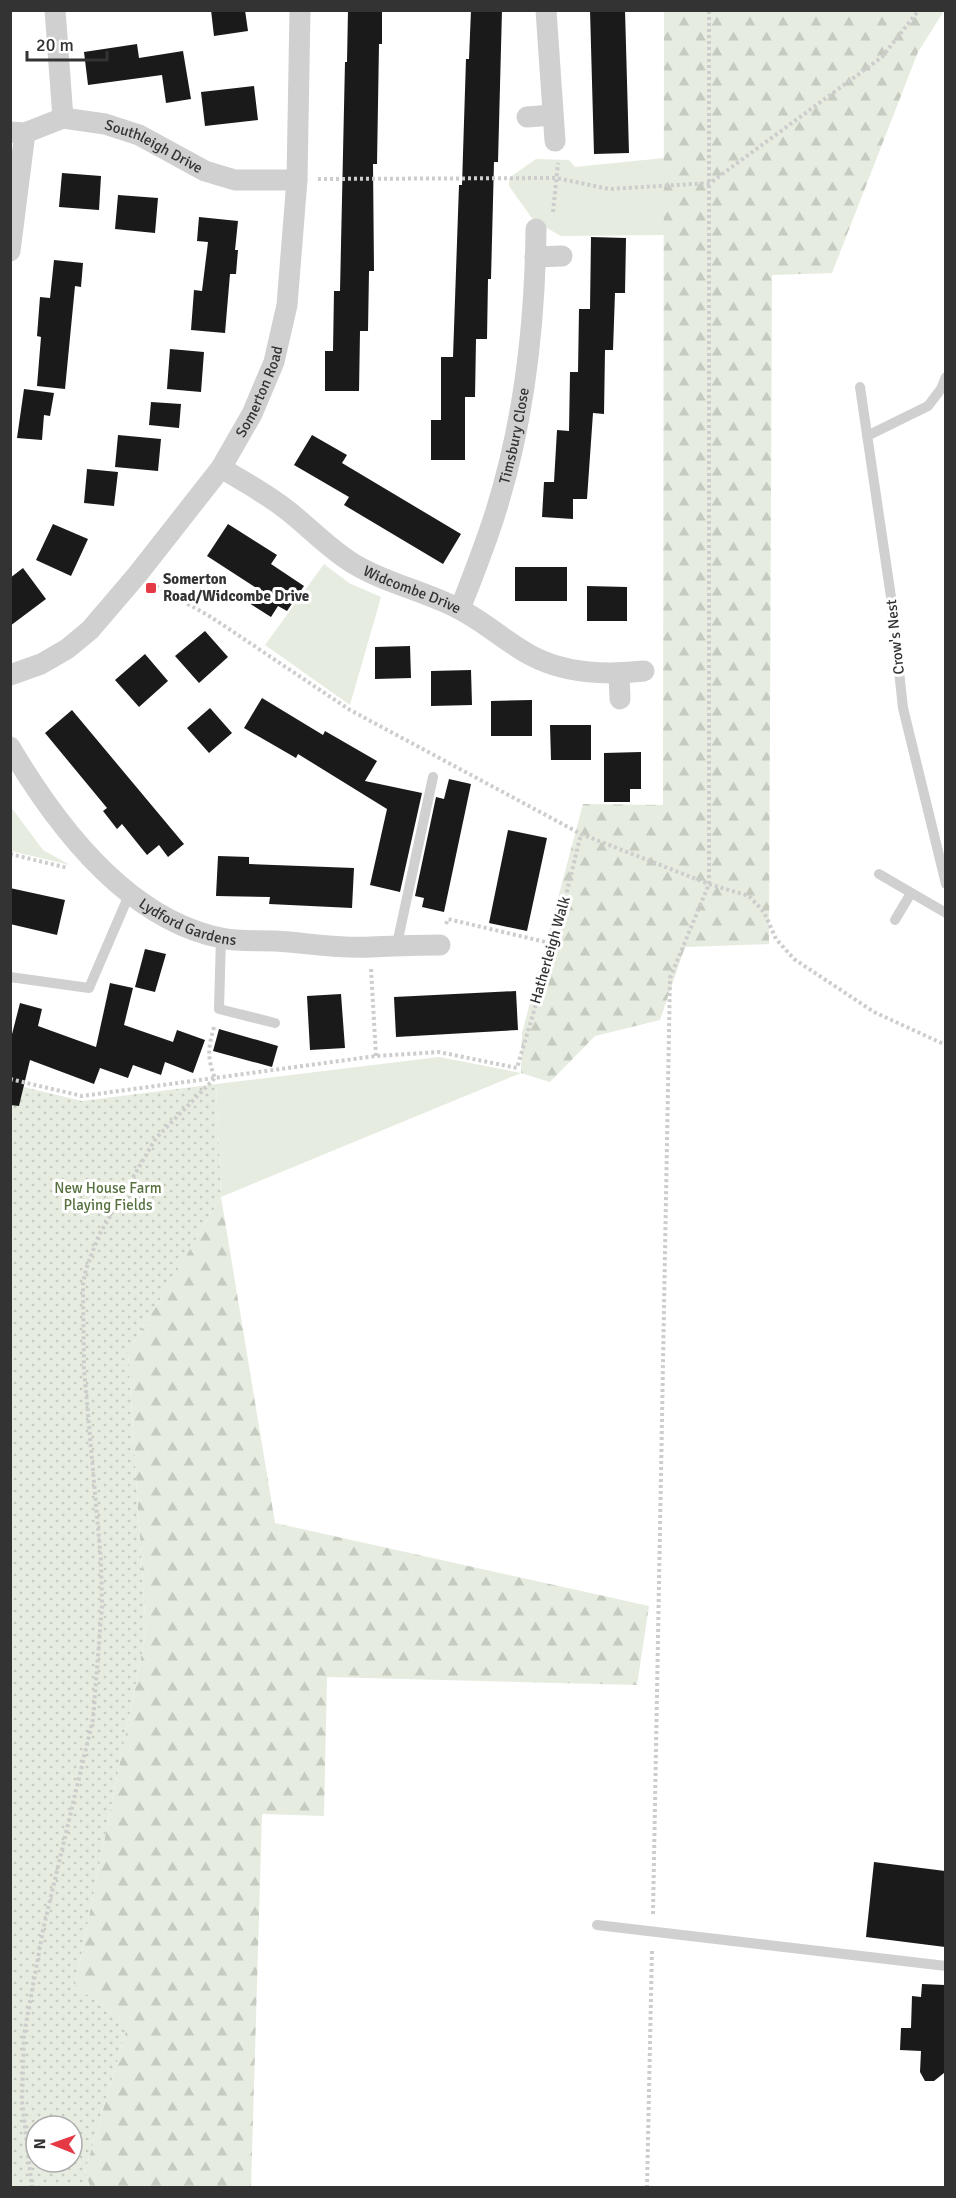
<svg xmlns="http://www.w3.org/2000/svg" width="956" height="2198" font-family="Signika,sans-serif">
<defs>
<pattern id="forest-firs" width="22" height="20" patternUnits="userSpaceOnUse" patternTransform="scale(1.5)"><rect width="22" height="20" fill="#e6ecdf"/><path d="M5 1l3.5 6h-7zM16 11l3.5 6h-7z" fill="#c6cbc0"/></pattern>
<pattern id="park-dots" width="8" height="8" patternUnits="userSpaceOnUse" patternTransform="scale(1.5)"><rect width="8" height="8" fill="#e6ecdf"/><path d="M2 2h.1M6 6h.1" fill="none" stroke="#c6cbc0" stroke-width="1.8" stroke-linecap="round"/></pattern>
</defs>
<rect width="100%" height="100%" fill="#fff"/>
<!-- grass -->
<path fill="#e6ecdf" d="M 664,158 L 664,235 L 561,236 L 534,221 L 509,186 L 509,178 L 536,159 L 569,160 L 575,167 Z
M 324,564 L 349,583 L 381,597 L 350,705 L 265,645 Z
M 11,807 L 43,850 L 70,865 L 11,851 Z
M 439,1057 L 521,1073 L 221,1197 L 216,1084 Z"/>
<!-- forest -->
<path fill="url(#forest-firs)" d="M 664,11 L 944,11 L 918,52 L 832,273 L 772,275 L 769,944 L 685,947 L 660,1020 L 595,1036 L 550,1082 L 521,1073 L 522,1033 L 583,804 L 663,805 Z
M 221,1197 L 275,1523 L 649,1606 L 637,1685 L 327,1677 L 324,1816 L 262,1814 L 251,2187 L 90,2187 L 85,2171 L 128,2024 L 75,1986 L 146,1632 L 128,1353 Z"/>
<!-- park -->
<path fill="url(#park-dots)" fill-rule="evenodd" d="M 11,1084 L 82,1101 L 216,1084 L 221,1197 L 128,1353 L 146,1632 L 75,1986 L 128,2024 L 85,2171 L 90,2187 L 11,2188 ZM 36,2126 L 72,2126 L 72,2162 L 36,2162 Z"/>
<!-- building -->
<path fill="#1a1a1a" d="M 211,10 L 245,10 L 248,31 L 214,36 Z
M 348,10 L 382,10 L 382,44 L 379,44 L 377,164 L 373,164 L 374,271 L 369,271 L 368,331 L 360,331 L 359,391 L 325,391 L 325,351 L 333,351 L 334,291 L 340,291 L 345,62 L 347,62 Z
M 471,10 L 502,10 L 498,162 L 494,162 L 491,279 L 488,279 L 487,339 L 476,339 L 475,397 L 465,397 L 465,460 L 431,460 L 431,420 L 441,420 L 441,357 L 453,357 L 459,185 L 462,185 L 466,59 L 469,59 Z
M 590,10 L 625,10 L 629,153 L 594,154 Z
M 137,44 L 139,58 L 183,51 L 191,99 L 166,103 L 162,75 L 88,85 L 84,52 Z
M 254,86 L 258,120 L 205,126 L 201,92 Z
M 62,173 L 101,176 L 99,210 L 59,207 Z
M 118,195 L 158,198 L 155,233 L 115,229 Z
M 199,217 L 238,221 L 235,250 L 238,250 L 236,274 L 230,274 L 225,333 L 191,330 L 194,290 L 202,291 L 208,242 L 197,241 Z
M 591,237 L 626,238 L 625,293 L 615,293 L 613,350 L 605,350 L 604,414 L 593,413 L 587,499 L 573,499 L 573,519 L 542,517 L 544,482 L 554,482 L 557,430 L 569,431 L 570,372 L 578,372 L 579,309 L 590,309 Z
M 54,260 L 83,263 L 81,287 L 75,286 L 65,389 L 37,386 L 41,337 L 37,336 L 40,297 L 50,298 Z
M 170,349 L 204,352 L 201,392 L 167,389 Z
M 24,389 L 54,393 L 50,416 L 44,415 L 42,440 L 17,438 Z
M 151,402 L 181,404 L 179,428 L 149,425 Z
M 118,435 L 161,439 L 158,471 L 115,467 Z
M 312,435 L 347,455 L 342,463 L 461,534 L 443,564 L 344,505 L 349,497 L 294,465 Z
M 87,469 L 118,472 L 114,506 L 84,503 Z
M 53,524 L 88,539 L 71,576 L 36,560 Z
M 228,524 L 277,555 L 271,564 L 304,586 L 287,611 L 278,606 L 271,617 L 249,603 L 258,589 L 207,556 Z
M 515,567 L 567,567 L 567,601 L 515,601 Z
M 23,568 L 46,599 L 10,626 L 10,578 Z
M 587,586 L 627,587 L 627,621 L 587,621 Z
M 205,631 L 228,657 L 199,683 L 175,656 Z
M 410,646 L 411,678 L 375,679 L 375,647 Z
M 145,654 L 168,681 L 139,707 L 115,680 Z
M 471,670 L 472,705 L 431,706 L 431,671 Z
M 262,698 L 323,735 L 325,731 L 377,761 L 365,781 L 422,793 L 400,892 L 370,885 L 387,809 L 298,754 L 296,758 L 244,728 Z
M 532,700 L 532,736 L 491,736 L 491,701 Z
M 210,708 L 232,733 L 209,753 L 187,728 Z
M 72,710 L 184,844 L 168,857 L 159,845 L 147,855 L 122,824 L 117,829 L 103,811 L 107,808 L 45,733 Z
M 550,725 L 591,725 L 591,760 L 551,760 Z
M 641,752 L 641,789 L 630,789 L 630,802 L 604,802 L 604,753 Z
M 449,779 L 471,784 L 444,912 L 422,907 L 424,898 L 415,896 L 436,797 L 444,799 Z
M 508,830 L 547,838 L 527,931 L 489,923 Z
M 218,856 L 249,857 L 249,864 L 354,868 L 352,908 L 269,904 L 270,897 L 216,896 Z
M 10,888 L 65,900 L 57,935 L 10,924 Z
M 145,949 L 166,954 L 155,992 L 135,987 Z
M 110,983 L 133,988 L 124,1025 L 173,1042 L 177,1030 L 205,1040 L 193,1073 L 165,1062 L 161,1075 L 133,1065 L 128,1078 L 100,1068 L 94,1084 L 30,1060 L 19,1106 L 10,1105 L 10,1042 L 20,1003 L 42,1009 L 38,1026 L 96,1047 Z
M 516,991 L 518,1030 L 396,1037 L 394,997 Z
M 341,994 L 345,1048 L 310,1050 L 307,996 Z
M 219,1029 L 278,1046 L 272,1067 L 213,1051 Z
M 874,1862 L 945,1871 L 945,1947 L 866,1937 Z
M 922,1984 L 945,1985 L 944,2073 L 934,2081 L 925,2081 L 920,2072 L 921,2051 L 900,2050 L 901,2028 L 911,2028 L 912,1996 L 921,1997 Z"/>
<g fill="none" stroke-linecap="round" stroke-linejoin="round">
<!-- path -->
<path stroke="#cdcdcd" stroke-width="4" stroke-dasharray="3 3" stroke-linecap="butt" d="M 318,179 L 556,178 L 609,189 L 710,183 L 882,57 L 919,10
M 553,212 L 558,163
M 156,586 L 211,617 L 350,710 L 581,834 L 709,884 L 749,896 L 764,912 L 776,939 L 794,959 L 874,1012 L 946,1045
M 10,854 L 68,868
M 446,924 L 448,919 L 554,944
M 371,969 L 376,1056
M 214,1027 C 208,1048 207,1058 215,1078
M 10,1079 L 82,1096 L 376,1056 L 439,1052 L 517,1068 L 554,944 L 581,834
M 653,1914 L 670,978 L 709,884 L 709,10
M 32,2188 L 22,2101 L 24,2035 L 43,1930 L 93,1719 L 102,1606 L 101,1561 L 84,1369 L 83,1284 L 86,1269 L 99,1235 L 156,1138 L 215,1078
M 647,2188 L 652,1948"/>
<!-- service -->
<path stroke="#d0d0d0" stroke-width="10" d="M 860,387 L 891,597 L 903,708 L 946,884
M 867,436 L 928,406 L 941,389 L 946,377
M 879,874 L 946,913
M 895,920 L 911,893
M 221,938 L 219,1009 L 275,1023
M 397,944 L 433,777
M 10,977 L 89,988 L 129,895
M 597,1925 L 946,1966"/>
<!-- minor -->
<g stroke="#d0d0d0" stroke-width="21">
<path d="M 55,10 L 63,118"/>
<path d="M 546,10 L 555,141"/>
<path d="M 527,117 L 552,115"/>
<path id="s1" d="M 10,132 L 25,133 L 63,118 L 105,124 L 139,135 L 205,171 L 235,180 L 297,180"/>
<path d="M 10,251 L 25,133"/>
<path d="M 535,257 L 562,256"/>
<path id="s2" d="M 221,468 C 243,481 267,494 287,510 C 309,527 330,550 354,564 C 387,584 425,591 459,609 C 485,622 507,643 532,656 C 566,674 607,675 644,671"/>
<path id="s3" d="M 460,609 C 472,578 485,546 495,514 C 524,423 535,324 536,229"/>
<path d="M 619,674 L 620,699"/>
<path id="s4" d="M 10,675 L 41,664 L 67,649 L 90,630 L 137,575 L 221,468 L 252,414 L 274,362 L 287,305 L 297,180 L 300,10"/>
<path id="s5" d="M 10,747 C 56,825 127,919 221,938 C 238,942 258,940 276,941 C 307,943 340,949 371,947 C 394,946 417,945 440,945"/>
</g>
</g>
<!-- markers -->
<rect fill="#e63946" stroke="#fff" stroke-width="2" x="145" y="582" width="12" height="12" rx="3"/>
<g text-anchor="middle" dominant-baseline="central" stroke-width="6" stroke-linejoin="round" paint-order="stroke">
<!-- street labels -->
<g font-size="15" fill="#333" stroke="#fff">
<text stroke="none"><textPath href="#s1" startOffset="152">Southleigh Drive</textPath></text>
<text stroke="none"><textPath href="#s4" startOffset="387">Somerton Road</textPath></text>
<text stroke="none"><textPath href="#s3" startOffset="182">Timsbury Close</textPath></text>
<text stroke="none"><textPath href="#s2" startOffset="228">Widcombe Drive</textPath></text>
<text transform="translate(895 637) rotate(-96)">Crow's Nest</text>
<text stroke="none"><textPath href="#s5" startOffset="256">Lydford Gardens</textPath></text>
<text transform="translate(550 950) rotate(-74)">Hatherleigh Walk</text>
</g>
<!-- poi labels -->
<g font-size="15" font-weight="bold" fill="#333" stroke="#fff" text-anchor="start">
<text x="163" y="579">Somerton<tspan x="163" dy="17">Road/Widcombe Drive</tspan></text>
</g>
<!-- park labels -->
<g font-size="15" fill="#56703f" stroke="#fff">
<text x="108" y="1188">New House Farm<tspan x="108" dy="17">Playing Fields</tspan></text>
</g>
</g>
<!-- border -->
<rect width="956" height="2198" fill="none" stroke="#333333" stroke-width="24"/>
<!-- north arrow -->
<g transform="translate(54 2144) rotate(271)"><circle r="28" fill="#ffffff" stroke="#adadad" stroke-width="1.5"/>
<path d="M0-4.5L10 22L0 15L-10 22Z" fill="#e63946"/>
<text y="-9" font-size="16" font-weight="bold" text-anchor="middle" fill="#333333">N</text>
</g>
<!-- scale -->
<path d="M27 51v9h80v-9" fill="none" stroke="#333333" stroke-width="3"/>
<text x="36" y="51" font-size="18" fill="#333333" stroke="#ffffff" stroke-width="4.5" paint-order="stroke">20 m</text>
</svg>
